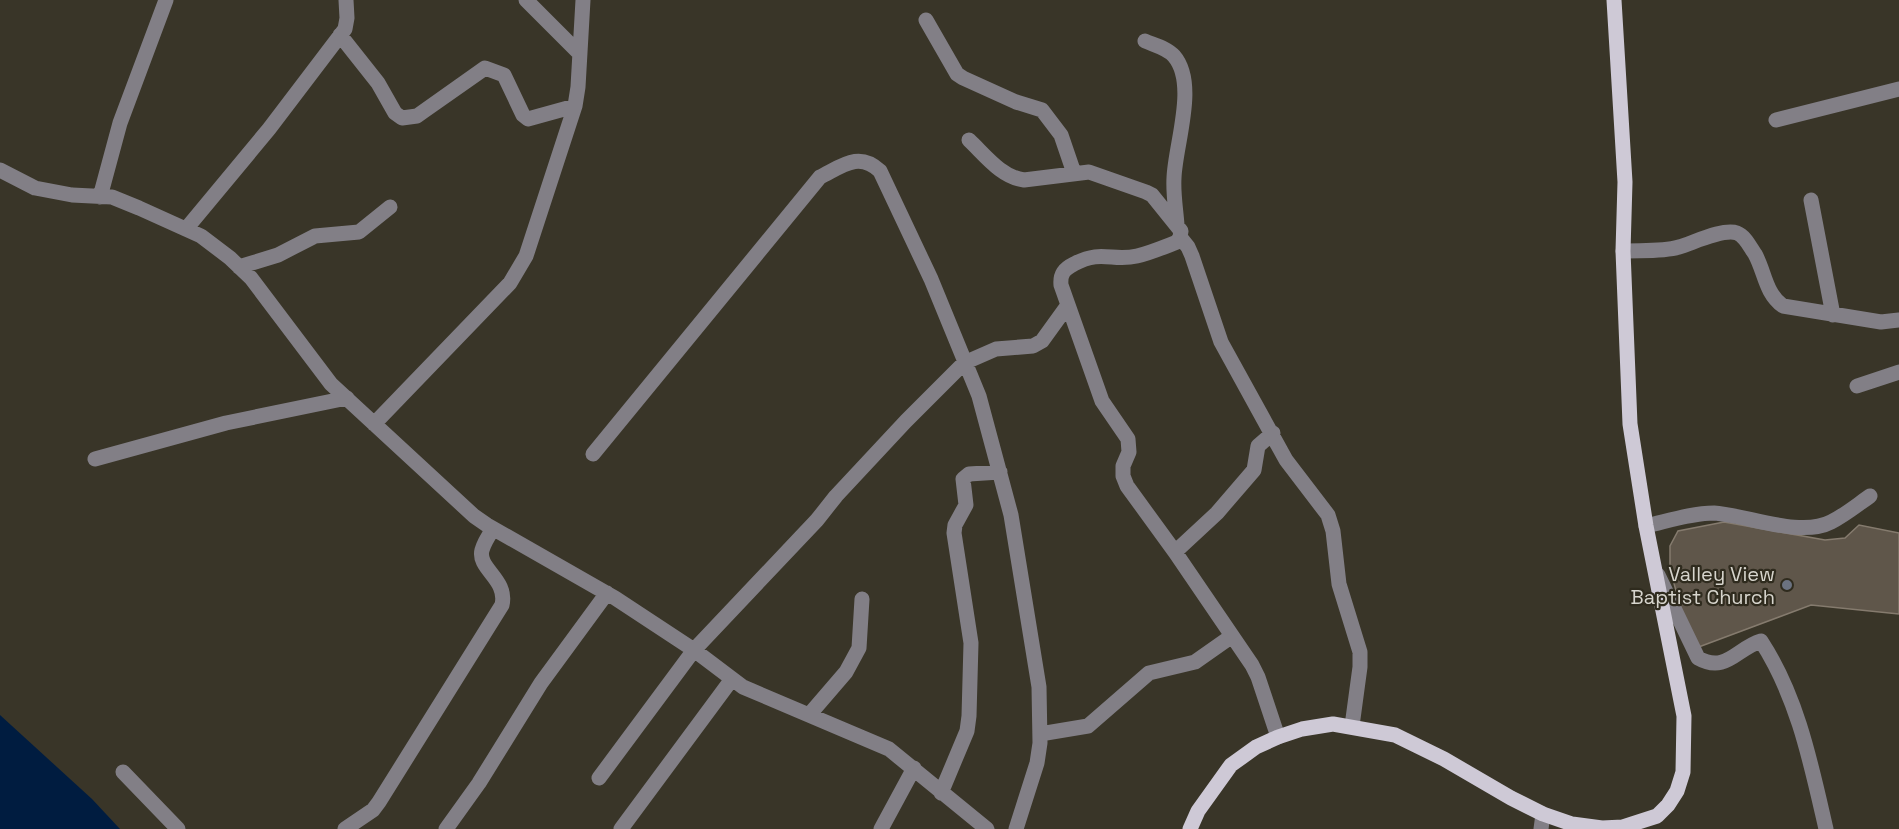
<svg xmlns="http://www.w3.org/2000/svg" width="1899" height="829" font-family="'Space Grotesk',sans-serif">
<rect width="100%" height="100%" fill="#393528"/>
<!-- water -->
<path fill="#001c40" d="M 0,715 L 92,799 L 120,829 L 0,829 Z"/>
<!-- building -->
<path fill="#5f564a" stroke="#857b6e" stroke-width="1.5" d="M 1724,522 L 1825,540 L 1845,538 L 1859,525 L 1899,533 L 1899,614 L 1811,605 L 1696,648 L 1686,627 L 1670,569 L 1670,546 L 1678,531 Z"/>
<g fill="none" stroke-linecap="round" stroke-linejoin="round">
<!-- minor -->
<path stroke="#827f86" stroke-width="15" d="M 526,0 L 580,54
M 926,20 L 957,74 L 963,78 L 1016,102 L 1042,110 L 1061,135 L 1074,173
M 340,35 L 378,83 L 395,113 L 402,118 L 417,116 L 424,111 L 485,68 L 504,75 L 523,115 L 528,119 L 575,106
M 1145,41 C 1154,45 1167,48 1174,56 C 1198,84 1175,145 1174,178 C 1173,194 1176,210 1177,225
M 1776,120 L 1899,89
M 969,140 C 985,155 1001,177 1024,180 L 1089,172 L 1146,192 L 1152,195 L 1181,231 L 1180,237 L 1177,242 C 1164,247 1150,253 1137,256 C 1112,262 1102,249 1074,264 C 1064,269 1060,274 1061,285 L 1102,401 L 1128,439 L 1129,452 L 1123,466 L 1123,476 L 1127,486 L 1175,552 L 1252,665 L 1258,677 L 1278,737
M 0,170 L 35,188 L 72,195 L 112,197 L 139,208 L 201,236 L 230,258 L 251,278 L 331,384 L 474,516 L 487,525 L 615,598 L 694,650 L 743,687 L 889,749 L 987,829
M 100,197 L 120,123 L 166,0
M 1811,200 L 1833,315
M 186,229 L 269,129 L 345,29 L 347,18 L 346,0
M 1180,237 L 1188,247 L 1192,256 L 1221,342 L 1286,460 L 1328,515 L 1333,531 L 1339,584 L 1360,652 L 1360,667 L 1352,726
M 1623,251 C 1641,250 1662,252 1679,247 C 1693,243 1723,228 1737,233 C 1745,236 1750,247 1755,254 C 1765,272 1765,293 1783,306 L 1881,322 L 1899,320
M 239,267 L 278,255 L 315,236 L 359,232 L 390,207
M 1857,386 L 1899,372
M 374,424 L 510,283 L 526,256 L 575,106 L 578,87 L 583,0
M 593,454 L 820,177 C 842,166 859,151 880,171 L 931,279 L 979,396 L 1011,515 L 1039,687 L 1040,743 L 1037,763 L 1016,829
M 95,459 L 226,423 L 347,398
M 1646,526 C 1668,521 1691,513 1714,513 C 1747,515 1800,538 1831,522 C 1845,515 1857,505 1870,496
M 1175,552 L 1217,513 L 1254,470 L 1258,446 L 1273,433
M 1658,575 L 1698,658 C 1726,674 1737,648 1761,641 C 1798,698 1811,764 1826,829
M 809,715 L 846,672 L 859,648 L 862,599
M 1040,734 L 1088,726 L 1149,673 L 1195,662 L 1232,636
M 123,772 L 178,829
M 599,778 L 694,650 L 817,520 L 836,496 L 906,421 L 964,363 L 996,349 L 1033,346 L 1042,341 L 1068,305
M 941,793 L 967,731 L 969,716 L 971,643 L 954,533 L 955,525 L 966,505 L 963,479 L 969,474 L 1000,472
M 345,829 L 373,810 L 379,802 L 502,605 C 508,579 477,569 482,550 C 484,543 489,535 493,529
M 446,829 L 479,783 L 541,683 L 607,593
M 621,829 L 732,679
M 881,829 L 914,768
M 1541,829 L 1543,814"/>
<!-- major -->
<path stroke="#cec9d6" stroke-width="15" d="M 1190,829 L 1198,811 L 1231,765 L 1256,747 L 1278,737 L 1302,729 L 1333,724 L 1395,735 L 1444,759 L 1511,798 L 1543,814 L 1572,824 L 1602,828 L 1623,827 L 1657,816 L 1668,805 L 1677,791 L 1683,772 L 1684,716 L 1646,526 L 1630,424 L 1623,251 L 1625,182 L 1614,0"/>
</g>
<!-- markers -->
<circle fill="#6b7280" stroke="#2f2b1e" stroke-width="2" cx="1787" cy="585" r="6"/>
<g text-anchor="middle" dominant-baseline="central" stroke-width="4.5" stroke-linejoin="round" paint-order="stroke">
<!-- poi labels -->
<g font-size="20" fill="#d7d5cd" stroke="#2f2b1e" text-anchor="end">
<text x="1775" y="574">Valley View<tspan x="1775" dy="23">Baptist Church</tspan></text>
</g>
</g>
</svg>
